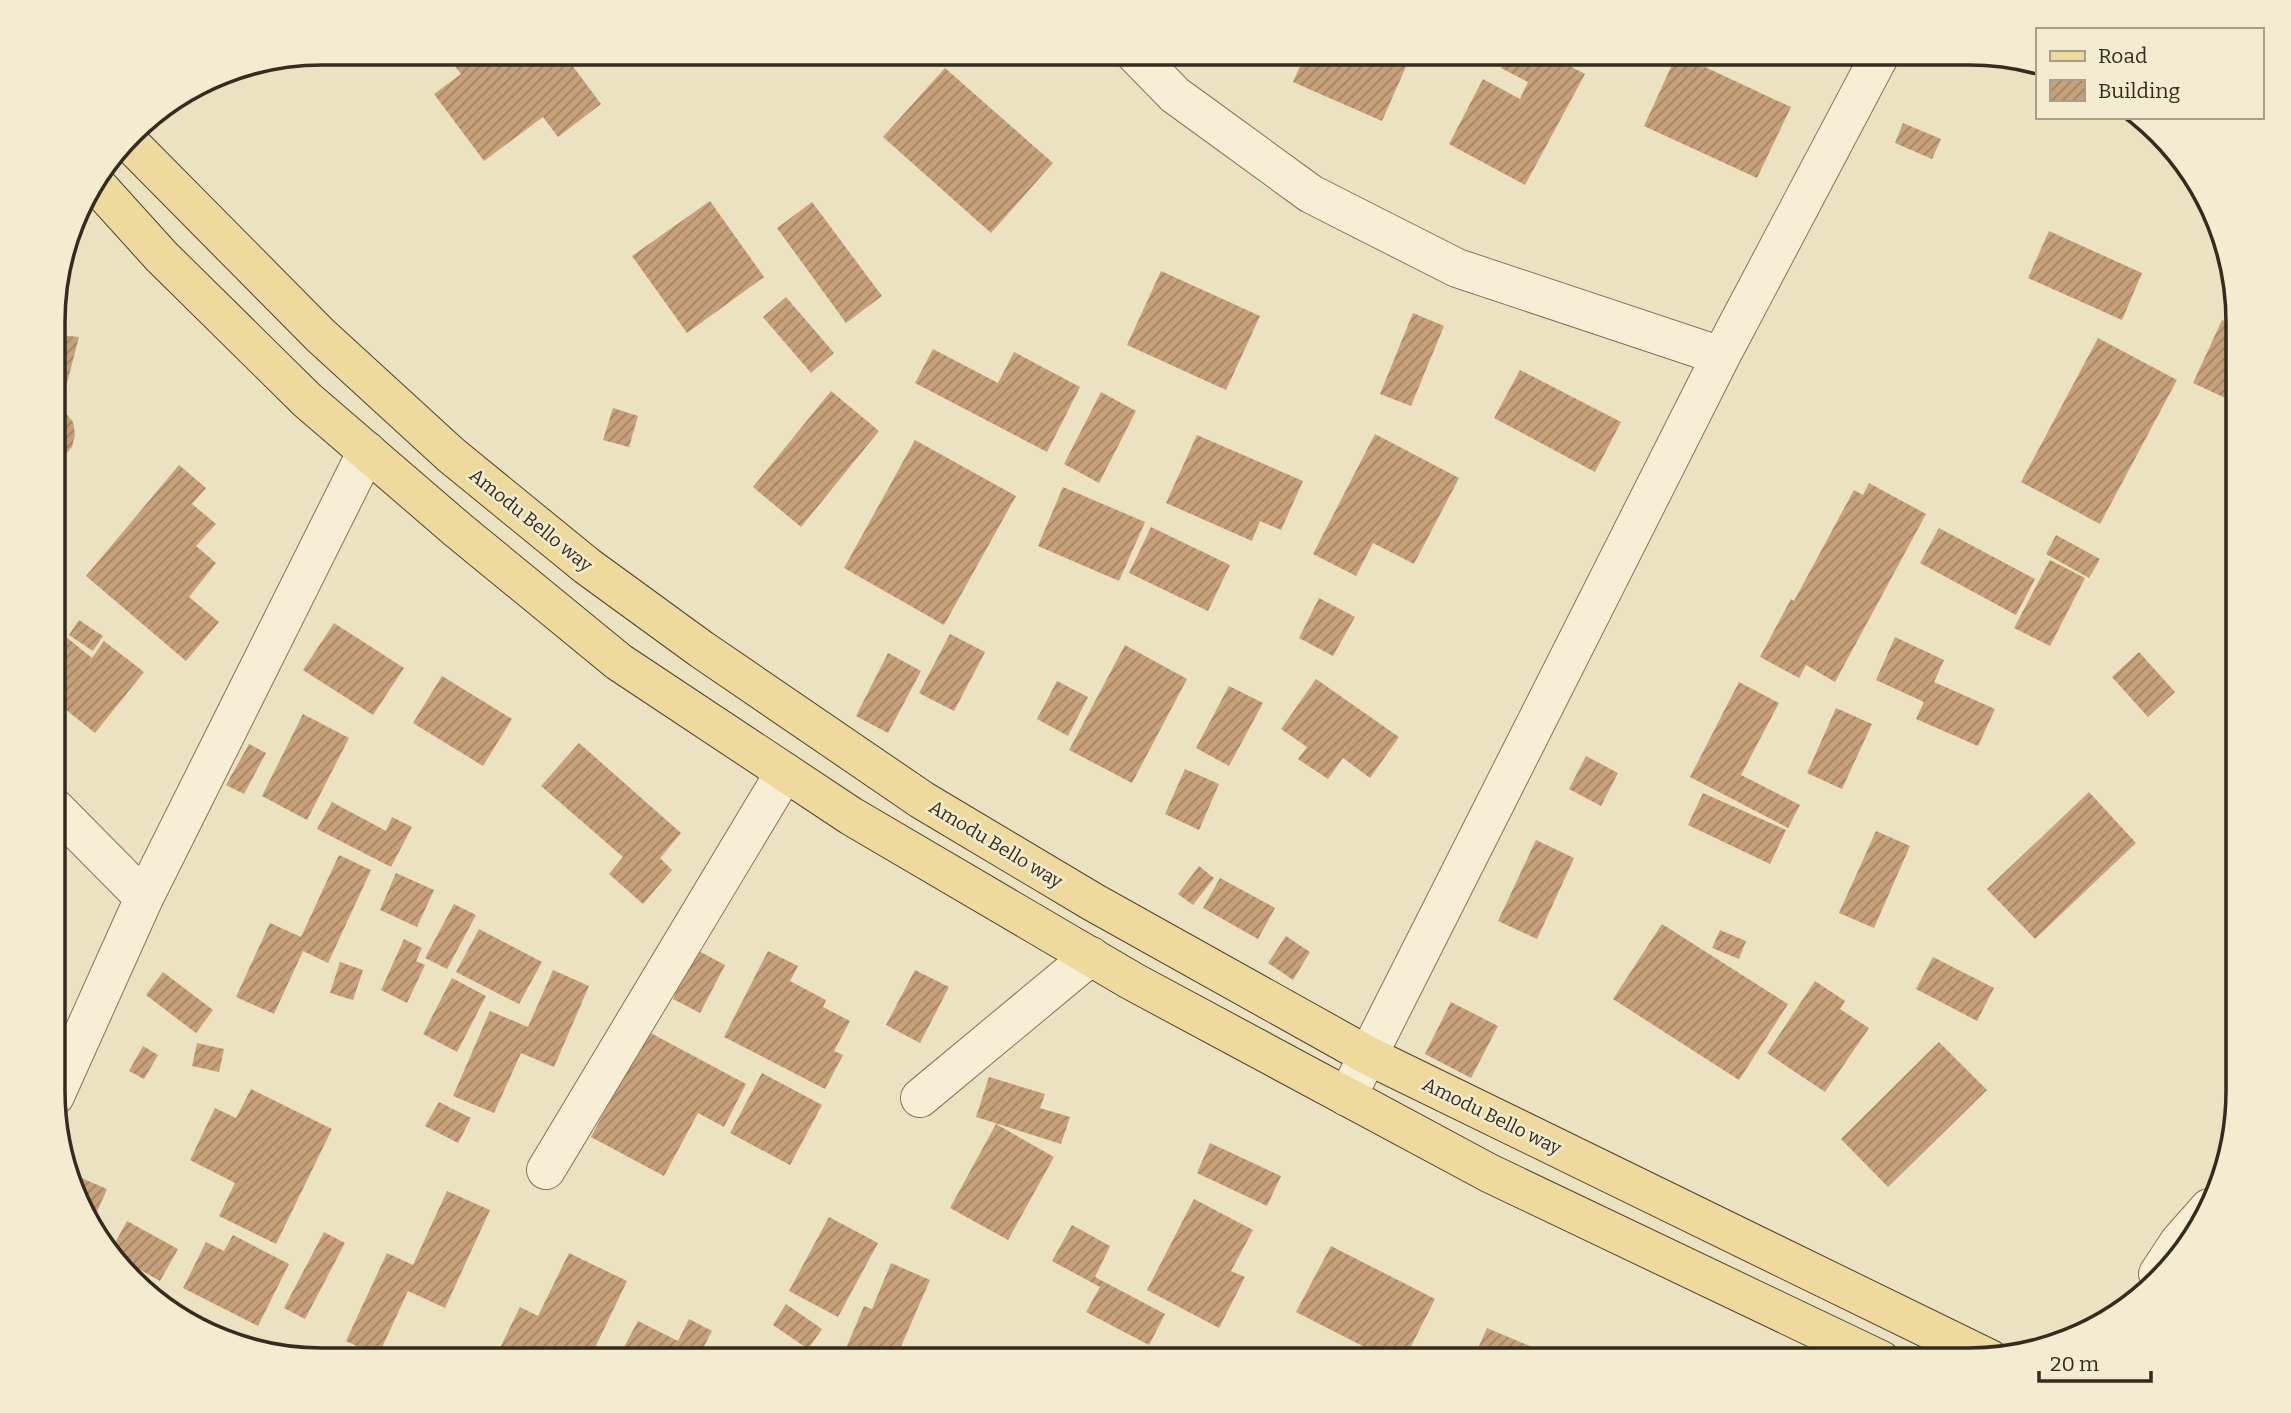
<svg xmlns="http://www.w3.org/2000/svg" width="2291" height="1413" font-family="Bitter,serif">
<defs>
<pattern id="building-hatch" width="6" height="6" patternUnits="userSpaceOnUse" patternTransform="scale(1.75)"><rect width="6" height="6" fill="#c7a17a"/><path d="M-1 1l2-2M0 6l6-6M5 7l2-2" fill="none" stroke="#a28363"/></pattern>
</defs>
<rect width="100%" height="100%" fill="#ebe2c2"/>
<!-- building -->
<path fill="url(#building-hatch)" d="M 445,53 L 563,53 L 601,104 L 558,137 L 543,117 L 484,161 L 434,94 L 461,74 Z
M 1306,53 L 1412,53 L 1382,121 L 1293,82 Z
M 1509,53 L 1545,53 L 1585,74 L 1525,185 L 1449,144 L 1483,79 L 1520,99 L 1528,82 L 1501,68 Z
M 1598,53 L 1633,53 L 1627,66 Z
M 1677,54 L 1791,107 L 1757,178 L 1644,126 Z
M 2019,61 L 2037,64 L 2037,71 Z
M 945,68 L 1053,163 L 991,233 L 883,137 Z
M 1903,123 L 1941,139 L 1932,159 L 1895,143 Z
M 710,201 L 764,277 L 687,333 L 632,256 Z
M 812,202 L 882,296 L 846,323 L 777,228 Z
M 2049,231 L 2142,273 L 2122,320 L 2028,278 Z
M 1161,271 L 1260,316 L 1226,390 L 1127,345 Z
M 786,297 L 834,353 L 811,373 L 763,317 Z
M 1413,313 L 1444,326 L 1411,406 L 1380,394 Z
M 2222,320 L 2238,327 L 2238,404 L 2193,383 Z
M 59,335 L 79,337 L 60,410 L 65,412 L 73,422 L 75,435 L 72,447 L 64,456 L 55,460 L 55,336 Z
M 2098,338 L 2177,380 L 2100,524 L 2021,482 Z
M 933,349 L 998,383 L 1014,352 L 1080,387 L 1047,452 L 915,383 Z
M 1520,370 L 1621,422 L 1595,472 L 1494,418 Z
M 831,391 L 879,431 L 801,527 L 753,487 Z
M 1101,392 L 1136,411 L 1099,483 L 1064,464 Z
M 613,408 L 638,416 L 629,447 L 603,440 Z
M 1375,434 L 1459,478 L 1414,564 L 1373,543 L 1356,576 L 1313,554 Z
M 1197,435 L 1303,481 L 1281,530 L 1260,521 L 1252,541 L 1166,503 Z
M 915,440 L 1016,496 L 944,625 L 844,568 Z
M 179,465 L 206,488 L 192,504 L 216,524 L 196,546 L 216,563 L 189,597 L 219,622 L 186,661 L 86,576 Z
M 1869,483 L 1926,514 L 1835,682 L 1806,665 L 1799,678 L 1760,657 L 1791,599 L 1794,601 L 1854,490 L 1863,495 Z
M 1063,487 L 1145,522 L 1119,581 L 1038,546 Z
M 1151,527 L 1230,565 L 1208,611 L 1129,573 Z
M 1939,528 L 2035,579 L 2016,615 L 1920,563 Z
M 2056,535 L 2100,559 L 2089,578 L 2046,554 Z
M 2050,560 L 2085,578 L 2050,646 L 2014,628 Z
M 1319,598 L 1355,617 L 1333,656 L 1299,638 Z
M 79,620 L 103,636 L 93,651 L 69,635 Z
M 334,623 L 404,668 L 373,715 L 303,670 Z
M 55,628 L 92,658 L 104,641 L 144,672 L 95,733 L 55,701 Z
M 950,634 L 985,652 L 954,711 L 919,693 Z
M 1895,637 L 1944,660 L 1934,682 L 1995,709 L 1978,746 L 1916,719 L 1924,702 L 1876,680 Z
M 1125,645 L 1187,679 L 1132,783 L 1069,750 Z
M 2139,652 L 2175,692 L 2148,717 L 2112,677 Z
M 888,653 L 921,671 L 888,733 L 856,716 Z
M 442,676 L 512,719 L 483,766 L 413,723 Z
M 1316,679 L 1399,737 L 1370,778 L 1343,758 L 1328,779 L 1298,759 L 1307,747 L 1281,729 Z
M 1057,681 L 1088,697 L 1068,736 L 1037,719 Z
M 1739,682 L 1779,703 L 1741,775 L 1800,805 L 1788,828 L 1690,777 Z
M 1229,686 L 1263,703 L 1229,766 L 1196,748 Z
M 1836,708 L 1872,724 L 1842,789 L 1807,773 Z
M 303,714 L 349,738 L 307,820 L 262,796 Z
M 579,743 L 681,833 L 660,858 L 672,870 L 643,904 L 609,874 L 623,857 L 541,786 Z
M 249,744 L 266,753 L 244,794 L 226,785 Z
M 1586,756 L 1618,773 L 1601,806 L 1569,789 Z
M 1185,769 L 1219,784 L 1199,830 L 1165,814 Z
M 2089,792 L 2136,843 L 2035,939 L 1987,889 Z
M 1703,793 L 1786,830 L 1770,864 L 1688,825 Z
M 332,802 L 386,831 L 392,817 L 412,827 L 391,867 L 317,829 Z
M 1876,831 L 1910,846 L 1874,928 L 1839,913 Z
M 1536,840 L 1574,858 L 1537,939 L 1498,921 Z
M 339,855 L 371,870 L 328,963 L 303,951 L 274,1014 L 236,997 L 270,923 L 301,937 Z
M 1199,866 L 1214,878 L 1193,905 L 1178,894 Z
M 396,873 L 434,890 L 417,927 L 380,910 Z
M 1220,878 L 1275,908 L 1258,939 L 1203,908 Z
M 454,904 L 476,915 L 447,969 L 425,958 Z
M 1662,924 L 1788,1004 L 1739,1080 L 1613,999 Z
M 479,929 L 542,962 L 519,1004 L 456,972 Z
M 1720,930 L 1746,941 L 1739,959 L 1712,948 Z
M 1286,936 L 1310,952 L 1293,980 L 1268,963 Z
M 404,939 L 422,948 L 416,961 L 425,965 L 407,1003 L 381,990 Z
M 697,950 L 725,965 L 700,1013 L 673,999 Z
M 768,951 L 798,966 L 790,981 L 826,1000 L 823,1007 L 850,1021 L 834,1051 L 843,1055 L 825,1089 L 724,1037 Z
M 1933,957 L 1994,988 L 1977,1021 L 1916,989 Z
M 340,962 L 363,970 L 353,1000 L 330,993 Z
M 553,970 L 589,986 L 554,1067 L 521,1053 L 494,1113 L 453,1096 L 490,1011 L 528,1027 Z
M 915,970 L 949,987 L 920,1043 L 886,1025 Z
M 163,972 L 213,1010 L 196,1033 L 146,995 Z
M 452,978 L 486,996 L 457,1052 L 423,1034 Z
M 1815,981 L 1845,1001 L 1840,1009 L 1869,1028 L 1825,1092 L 1767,1053 Z
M 1451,1002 L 1498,1026 L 1471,1078 L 1425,1054 Z
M 647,1031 L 746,1084 L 724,1127 L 698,1113 L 664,1176 L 591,1137 Z
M 1939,1042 L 1987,1090 L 1888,1187 L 1841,1139 Z
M 197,1043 L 224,1049 L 219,1072 L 192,1066 Z
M 143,1046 L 158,1055 L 144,1079 L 129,1071 Z
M 762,1073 L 822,1105 L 790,1165 L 730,1133 Z
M 989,1077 L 1045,1094 L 1040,1108 L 1070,1117 L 1061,1144 L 976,1117 Z
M 251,1089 L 332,1129 L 276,1244 L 219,1216 L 235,1183 L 190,1160 L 215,1108 L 236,1118 Z
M 439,1102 L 471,1118 L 458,1143 L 425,1126 Z
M 996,1124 L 1054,1157 L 1008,1240 L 950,1208 Z
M 1210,1143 L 1281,1176 L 1267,1206 L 1197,1173 Z
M 70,1173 L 107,1189 L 90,1228 L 89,1226 Z
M 447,1191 L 490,1210 L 445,1308 L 408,1291 L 378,1356 L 346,1341 L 387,1253 L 413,1265 Z
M 1194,1199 L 1253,1230 L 1231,1271 L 1245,1277 L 1219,1328 L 1147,1290 Z
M 829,1217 L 878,1243 L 838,1317 L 789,1291 Z
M 127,1221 L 178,1249 L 160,1281 L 119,1258 L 111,1250 Z
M 1072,1225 L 1110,1246 L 1095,1277 L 1165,1314 L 1149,1345 L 1086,1312 L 1100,1287 L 1052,1261 Z
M 324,1232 L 345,1243 L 305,1319 L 284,1308 Z
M 233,1235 L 289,1264 L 258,1326 L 183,1288 L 206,1242 L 224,1251 Z
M 1331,1246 L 1435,1299 L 1404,1360 L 1390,1360 L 1296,1312 Z
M 569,1253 L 627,1281 L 589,1360 L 569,1360 L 556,1354 L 553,1360 L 494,1360 L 520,1307 L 538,1316 Z
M 891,1263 L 930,1280 L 895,1360 L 841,1360 L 864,1306 L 872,1309 Z
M 786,1304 L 822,1329 L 808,1349 L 773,1325 Z
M 689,1319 L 712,1331 L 697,1360 L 617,1360 L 638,1321 L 678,1341 Z
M 1487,1328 L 1544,1352 L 1541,1360 L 1473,1360 Z"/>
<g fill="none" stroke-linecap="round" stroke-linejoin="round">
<!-- minor casing -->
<g stroke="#84745b" stroke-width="40">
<path id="minor" d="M 1134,53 L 1175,95 L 1311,194 L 1457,268 L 1721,356
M 55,808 L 144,898
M 55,1096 L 144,898 L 367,451
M 1347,1097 L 1721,356 L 1881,53
M 920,1098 L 1091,956
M 546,1170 L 785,772
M 2158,1274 L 2179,1242 L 2209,1208"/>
</g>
<!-- primary casing -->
<g stroke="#52422f" stroke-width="40">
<path id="primary" d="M 128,141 L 320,335 L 451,455 L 587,566 L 701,649 L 922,800 L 1093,902 L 1367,1055 L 1990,1359
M 95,183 L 161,256 L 307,400 L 458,530 L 619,662 L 851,816 L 1132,981 L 1489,1173 L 1881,1360"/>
</g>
<!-- minor -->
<use href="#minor" stroke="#f7efd5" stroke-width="38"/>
<!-- primary -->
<use href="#primary" stroke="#edda9c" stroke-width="38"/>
</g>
<g text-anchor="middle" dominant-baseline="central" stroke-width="5" stroke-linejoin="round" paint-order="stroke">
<!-- street labels -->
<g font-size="19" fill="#352b1e" stroke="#f3ecd1">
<text transform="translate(531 520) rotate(39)">Amodu Bello way</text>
<text transform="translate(996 844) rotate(31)">Amodu Bello way</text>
<text transform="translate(1492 1116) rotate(26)">Amodu Bello way</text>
</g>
</g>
<!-- crop -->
<path d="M0 0H2291V1413H0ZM322 65H1969A257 257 0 0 1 2226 322V1091A257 257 0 0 1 1969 1348H322A257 257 0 0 1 65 1091V322A257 257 0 0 1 322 65Z" fill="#f3ecd1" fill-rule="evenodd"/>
<path fill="none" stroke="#352b1e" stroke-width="3.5" d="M322 65H1969A257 257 0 0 1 2226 322V1091A257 257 0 0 1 1969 1348H322A257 257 0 0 1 65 1091V322A257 257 0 0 1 322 65Z"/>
<!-- legend -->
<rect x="2036" y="28" width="228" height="91" fill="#f3ecd1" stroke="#a79f89" stroke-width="2"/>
<rect x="2050" y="51" width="35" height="10" fill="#edda9c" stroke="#a79f89" stroke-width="2"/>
<text x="2098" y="63" font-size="21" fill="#352b1e">Road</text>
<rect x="2050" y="80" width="35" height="21" fill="url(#building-hatch)" stroke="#a79f89" stroke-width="2"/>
<text x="2098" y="98" font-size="21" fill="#352b1e">Building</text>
<!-- scale -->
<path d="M2039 1371v10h112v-10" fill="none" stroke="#352b1e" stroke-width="3.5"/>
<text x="2050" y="1371" font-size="21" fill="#352b1e" stroke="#f3ecd1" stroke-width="5" paint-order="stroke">20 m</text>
</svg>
